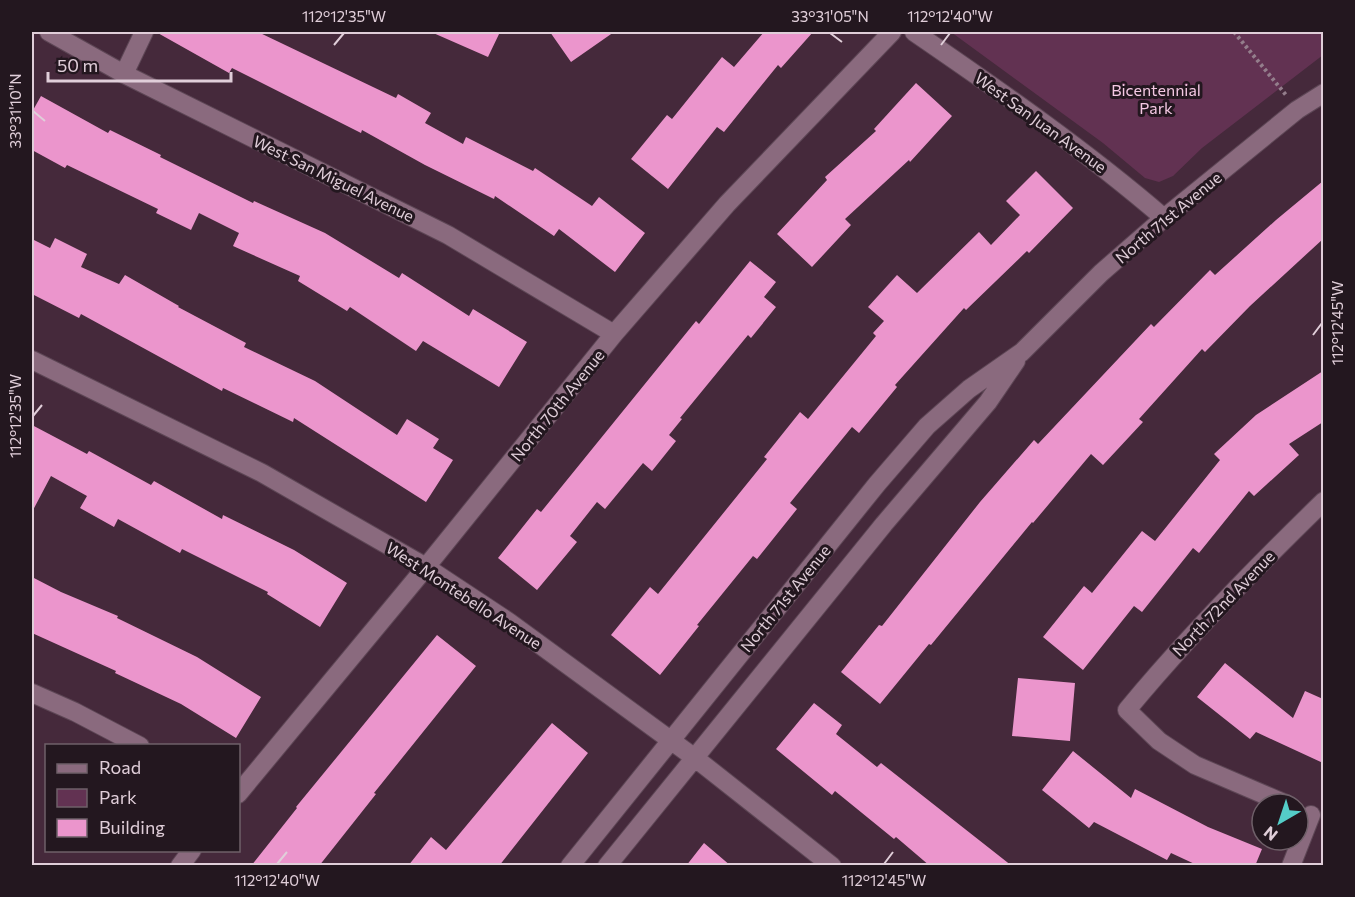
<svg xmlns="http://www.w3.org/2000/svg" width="1355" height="897" font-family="Commissioner,sans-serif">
<rect width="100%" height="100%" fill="#45293b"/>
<!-- green -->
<path fill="#623252" d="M 951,32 L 1323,32 L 1323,55 L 1202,148 L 1173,176 L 1159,182 L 1145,178 L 1103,143 Z"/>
<!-- building -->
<path fill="#eb95cc" d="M 156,32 L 258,32 L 396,98 L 398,94 L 431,113 L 425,123 L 463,144 L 466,137 L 533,171 L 535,168 L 592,206 L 599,197 L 645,233 L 615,272 L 559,229 L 554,236 L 495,196 L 494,199 L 425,165 L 362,130 L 361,133 L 232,68 L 229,73 Z
M 431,32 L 500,32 L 488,57 Z
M 550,32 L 614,32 L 571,62 Z
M 764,32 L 813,32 L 781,68 L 778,65 L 724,132 L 717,127 L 668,189 L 631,159 L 667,115 L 672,119 L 722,57 L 734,67 Z
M 916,83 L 952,116 L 910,162 L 909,160 L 845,219 L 851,225 L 812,267 L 777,234 L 827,180 L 825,177 L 876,131 L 874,129 Z
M 41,96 L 108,133 L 110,130 L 161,155 L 160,157 L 253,203 L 254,201 L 325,233 L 399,278 L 402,273 L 469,316 L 473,309 L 527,342 L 499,387 L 423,341 L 416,351 L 350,307 L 347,311 L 298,281 L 300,276 L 233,246 L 239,233 L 199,213 L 191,230 L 156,213 L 158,209 L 67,165 L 65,168 L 32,150 L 32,112 Z
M 1036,171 L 1073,208 L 1029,253 L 1027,251 L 966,310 L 964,308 L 895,385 L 897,387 L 859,433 L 852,427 L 790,503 L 797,509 L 757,559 L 753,556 L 697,625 L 699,626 L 660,675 L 611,635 L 650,587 L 658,594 L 767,459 L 764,457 L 800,412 L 808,419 L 876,336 L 873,333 L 884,321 L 868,307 L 897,275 L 917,293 L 979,232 L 991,245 L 1020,215 L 1006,201 Z
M 1323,181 L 1323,239 L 1250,306 L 1205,352 L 1202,349 L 1139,419 L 1143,422 L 1103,465 L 1091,454 L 1033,523 L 1032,522 L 931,645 L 929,644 L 880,704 L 841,672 L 879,625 L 882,626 L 980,502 L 1034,440 L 1038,444 L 1151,324 L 1154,327 L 1210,270 L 1215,275 L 1276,220 Z
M 55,238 L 87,254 L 81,267 L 119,284 L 125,275 L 179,306 L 178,307 L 246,343 L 244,347 L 315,381 L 397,435 L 407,419 L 439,439 L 433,448 L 453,460 L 426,502 L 294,418 L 293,422 L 223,388 L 222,391 L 81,314 L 79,318 L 32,294 L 32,239 L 50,248 Z
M 750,261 L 776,282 L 764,297 L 776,307 L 751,338 L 748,335 L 680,418 L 682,419 L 669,435 L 676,441 L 652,471 L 643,463 L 605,509 L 597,502 L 570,536 L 577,542 L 537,590 L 498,558 L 537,509 L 541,512 L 696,321 L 699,324 Z
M 1323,371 L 1323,422 L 1289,444 L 1299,455 L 1254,496 L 1249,491 L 1199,553 L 1193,548 L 1142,612 L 1134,606 L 1083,670 L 1043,637 L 1084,586 L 1092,593 L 1142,531 L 1155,541 L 1220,460 L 1214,454 L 1256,415 Z
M 32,425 L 87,454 L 89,451 L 151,485 L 154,481 L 222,519 L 223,515 L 294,550 L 347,583 L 320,627 L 267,594 L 268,592 L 182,549 L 180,553 L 118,519 L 114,527 L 80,508 L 87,496 L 51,476 L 32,512 Z
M 32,577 L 61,592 L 118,616 L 117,618 L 197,657 L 261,697 L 236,738 L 181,704 L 115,673 L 116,671 L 32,633 Z
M 437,635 L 476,666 L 374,793 L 376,794 L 319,866 L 251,866 L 297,808 L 296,807 Z
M 1225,663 L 1293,718 L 1305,691 L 1323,699 L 1323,763 L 1256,732 L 1250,739 L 1197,697 Z
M 1018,678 L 1075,683 L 1070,741 L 1012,736 Z
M 814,703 L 842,725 L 836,734 L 877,767 L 881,763 L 1012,866 L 930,866 L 896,837 L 894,839 L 835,791 L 832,795 L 776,749 Z
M 552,723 L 588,753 L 499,866 L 408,866 L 431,837 L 446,850 Z
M 1073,751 L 1131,798 L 1135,789 L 1208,827 L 1262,849 L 1255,866 L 1199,866 L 1171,853 L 1167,860 L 1094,822 L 1089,828 L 1042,790 Z
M 704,843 L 731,866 L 686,866 Z"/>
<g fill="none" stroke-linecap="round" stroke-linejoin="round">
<!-- minor casing -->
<g stroke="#5d4655" stroke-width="20">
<path id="minor" d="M 49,32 L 124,74 L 448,235 L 614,334
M 914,32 C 1000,91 1085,150 1164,218
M 124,74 L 144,32
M 32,360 L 262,473 L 426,567 L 509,622 L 695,758 L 832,866
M 32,693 L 75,712 L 140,746
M 238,794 L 426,567 L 614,334 L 727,204 L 892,32
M 1286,804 L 1195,765 L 1159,741 L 1127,710 C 1188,636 1255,568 1324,501
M 180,866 L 192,850
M 570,866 L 877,484 L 927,426 L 969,389 L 1022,352 L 1101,273 L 1164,218 L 1297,110 L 1324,93
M 607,866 L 884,524 L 988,402 L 1016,361
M 1291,866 L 1311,815"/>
</g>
<!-- path -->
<path stroke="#947e8c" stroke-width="4" stroke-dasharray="3 3" stroke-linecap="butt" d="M 1234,32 L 1286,95"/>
<!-- minor -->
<use href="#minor" stroke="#8a6a7e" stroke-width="18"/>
</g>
<!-- ticks -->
<path fill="none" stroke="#e0ced9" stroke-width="2" d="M 830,33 L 842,42M 334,45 L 344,33M 941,45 L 950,33M 33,111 L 45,121M 1313,335 L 1322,323M 33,416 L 42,405M 277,864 L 287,852M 884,864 L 893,852"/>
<g text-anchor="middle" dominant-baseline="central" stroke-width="6" stroke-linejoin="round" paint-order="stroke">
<!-- park labels -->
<g font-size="16" fill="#f4c8e3" stroke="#23171f">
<text x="1156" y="89">Bicentennial<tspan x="1156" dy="18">Park</tspan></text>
</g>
<!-- street labels -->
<g font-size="16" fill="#e0ced9" stroke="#23171f">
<text transform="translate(1041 122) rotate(36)">West San Juan Avenue</text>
<text transform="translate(334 178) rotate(26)">West San Miguel Avenue</text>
<text transform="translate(1168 217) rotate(-40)">North 71st Avenue</text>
<text transform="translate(557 405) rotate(-51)">North 70th Avenue</text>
<text transform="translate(464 595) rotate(33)">West Montebello Avenue</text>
<text transform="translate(785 598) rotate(-51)">North 71st Avenue</text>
<text transform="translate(1223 603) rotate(-46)">North 72nd Avenue</text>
</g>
</g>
<!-- border -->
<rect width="1355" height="897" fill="none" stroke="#23171f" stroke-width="66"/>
<!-- legend -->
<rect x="45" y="744" width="195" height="108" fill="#23171f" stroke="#6f6069" stroke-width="1.5"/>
<rect x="57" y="764" width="30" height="9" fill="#8a6a7e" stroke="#6f6069" stroke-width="1.5"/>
<text x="99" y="774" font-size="18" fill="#e0ced9">Road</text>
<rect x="57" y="789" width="30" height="18" fill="#623252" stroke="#6f6069" stroke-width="1.5"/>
<text x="99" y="804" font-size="18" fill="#e0ced9">Park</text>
<rect x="57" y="819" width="30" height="18" fill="#eb95cc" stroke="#6f6069" stroke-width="1.5"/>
<text x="99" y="834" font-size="18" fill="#e0ced9">Building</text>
<!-- north arrow -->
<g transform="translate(1280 822) rotate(219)"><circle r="28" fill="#23171f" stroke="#6f6069" stroke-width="1.5"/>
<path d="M0-4.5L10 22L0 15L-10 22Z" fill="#54cdc8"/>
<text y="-9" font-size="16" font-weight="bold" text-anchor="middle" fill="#e0ced9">N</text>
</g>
<!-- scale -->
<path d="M48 72v9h183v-9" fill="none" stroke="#e0ced9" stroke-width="3"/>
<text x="57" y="72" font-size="18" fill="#e0ced9" stroke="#23171f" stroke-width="4.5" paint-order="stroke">50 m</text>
<rect x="33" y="33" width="1289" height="831" fill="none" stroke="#e0ced9" stroke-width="2"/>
<g font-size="15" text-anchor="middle" fill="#e0ced9">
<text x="344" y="22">112°12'35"W</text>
<text x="830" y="22">33°31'05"N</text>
<text x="950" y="22">112°12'40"W</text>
<text transform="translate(16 111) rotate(-90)" y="5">33°31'10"N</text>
<text transform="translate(1338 323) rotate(-90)" y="5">112°12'45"W</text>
<text transform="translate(16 416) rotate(-90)" y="5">112°12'35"W</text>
<text x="277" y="886">112°12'40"W</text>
<text x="884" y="886">112°12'45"W</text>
</g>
</svg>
